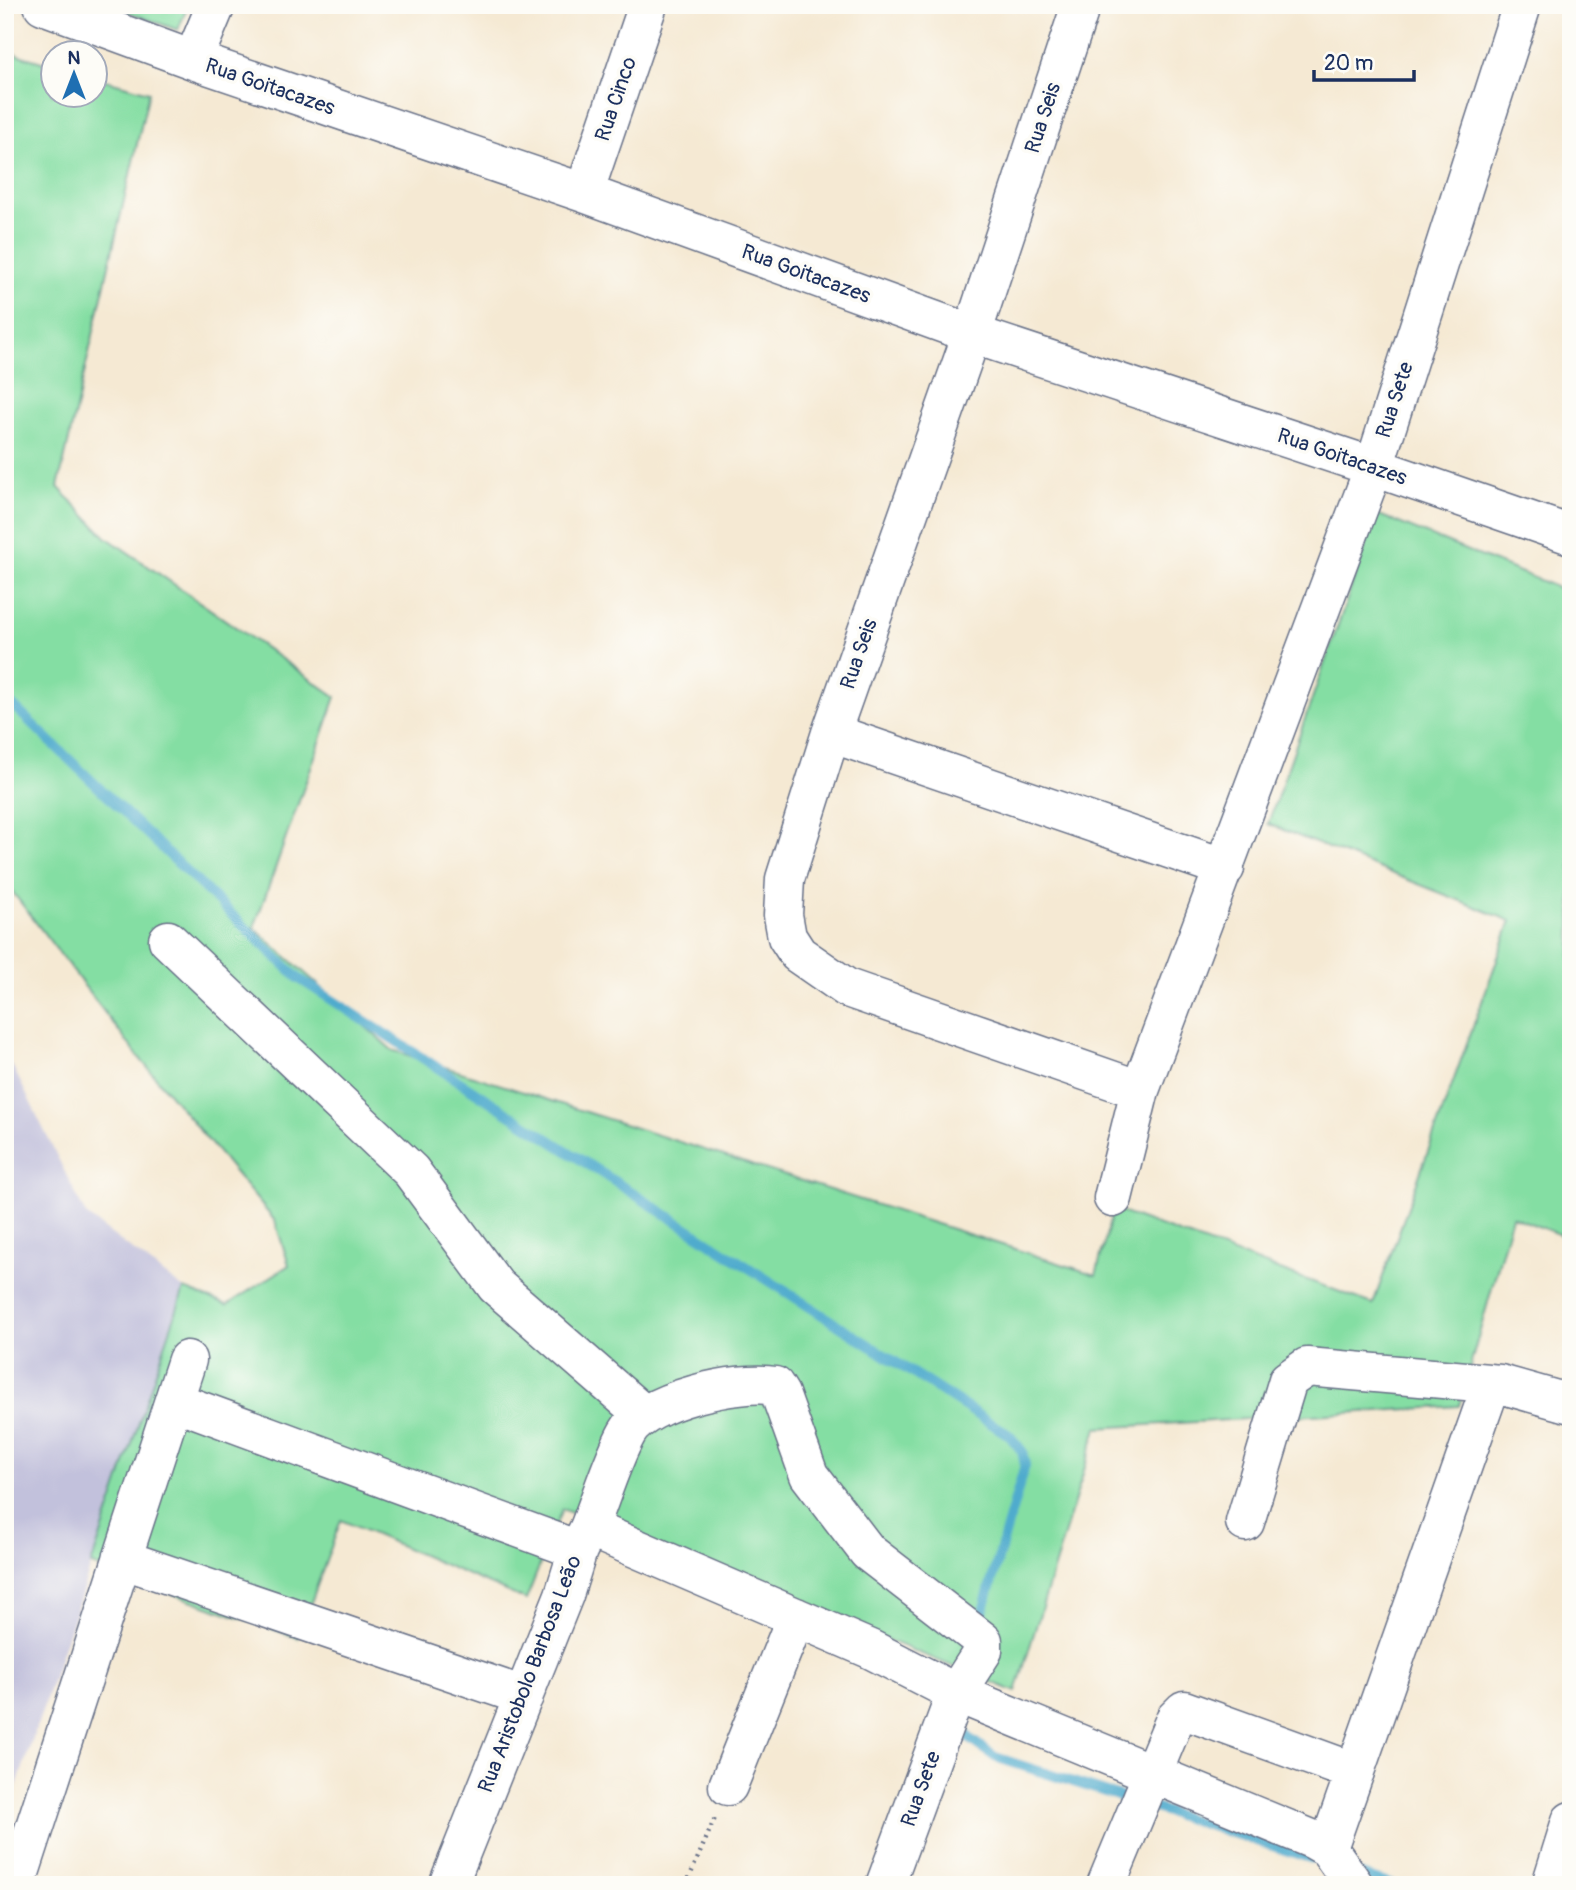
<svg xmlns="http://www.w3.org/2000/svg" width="1576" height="1890" font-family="Pangolin,sans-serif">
<rect width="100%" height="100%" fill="#fdfcf7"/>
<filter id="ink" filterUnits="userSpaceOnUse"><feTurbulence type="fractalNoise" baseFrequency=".0143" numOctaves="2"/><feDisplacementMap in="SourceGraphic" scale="14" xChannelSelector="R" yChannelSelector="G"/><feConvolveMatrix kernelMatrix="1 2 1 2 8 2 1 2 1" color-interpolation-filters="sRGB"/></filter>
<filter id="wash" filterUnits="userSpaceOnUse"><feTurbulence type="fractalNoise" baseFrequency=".00686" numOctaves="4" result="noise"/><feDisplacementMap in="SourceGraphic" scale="28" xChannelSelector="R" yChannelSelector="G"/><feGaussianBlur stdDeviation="1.57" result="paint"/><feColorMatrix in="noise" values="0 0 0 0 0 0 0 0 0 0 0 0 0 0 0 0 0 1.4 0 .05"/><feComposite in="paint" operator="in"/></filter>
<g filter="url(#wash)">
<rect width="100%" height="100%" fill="#f5e9d3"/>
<!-- industrial -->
<path fill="#c2c1dc" d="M 5,1060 L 12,1065 L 86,1215 L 184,1289 L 5,1821 Z"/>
<!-- green -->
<path fill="#84dea3" stroke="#508680" stroke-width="2" d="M 108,5 L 188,5 L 178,30 Z
M 5,51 L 52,65 L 52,94 L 94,94 L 95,77 L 149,92 L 58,487 L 106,537 L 336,697 L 254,928 L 392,1050 L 1096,1275 L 1113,1209 L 1373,1304 L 1511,921 L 1268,824 L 1377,514 L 1571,593 L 1571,1239 L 1512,1216 L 1459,1406 L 1097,1428 L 1016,1692 L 562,1509 L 526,1600 L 341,1520 L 298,1638 L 91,1565 L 184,1289 L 227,1305 L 289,1265 L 275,1221 L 137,1055 L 5,882 Z"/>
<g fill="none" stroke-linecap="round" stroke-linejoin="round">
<!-- stream -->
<path stroke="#4fabcd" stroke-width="10" d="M 5,698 L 298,978 L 1009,1435 L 1022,1451 L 1025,1465 L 978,1629
M 957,1721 L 969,1738 L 995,1757 L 1133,1801
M 1148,1806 L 1313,1859
M 1361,1875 L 1392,1885"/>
</g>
</g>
<g filter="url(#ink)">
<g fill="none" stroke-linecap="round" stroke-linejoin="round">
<!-- minor casing -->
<g stroke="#677087" stroke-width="41">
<path id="minor" d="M 43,5 L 193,60 L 584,193 L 972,334 L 1374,467 L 1571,535
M 1081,5 L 972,334 L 831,733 L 785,879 L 783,915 L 787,937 L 798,954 L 847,988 L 1140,1090
M 193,60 L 216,5
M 584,193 L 648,5
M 831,733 L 1225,868
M 168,940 L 411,1171 L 496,1286 L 643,1414
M 1113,1198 L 1140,1090 L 1374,467 L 1522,5
M 174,1401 L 578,1550
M 1245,1522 L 1288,1380 L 1307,1367 L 1500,1384
M 589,1528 C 601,1498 612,1460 627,1433 C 645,1400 740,1379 775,1386 L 780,1394 L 809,1475 L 868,1552 L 983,1641 L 983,1651 L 956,1693 L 885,1885
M 122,1559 L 524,1696
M 728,1786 L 796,1617
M 1328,1848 L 1488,1394 L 1500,1384 L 1571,1404
M 16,1885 L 187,1360
M 448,1885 L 564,1595 L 578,1550 L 589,1528 L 870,1649 L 956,1693 L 1314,1840 L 1328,1848 L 1354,1885
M 1106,1885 L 1175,1719 L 1184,1710 L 1355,1772
M 1551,1885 L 1571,1821"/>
</g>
<!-- path -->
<path stroke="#677087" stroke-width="4.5" stroke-dasharray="2 5" stroke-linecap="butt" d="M 686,1885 L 715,1818"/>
<!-- minor -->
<use href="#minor" stroke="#fff" stroke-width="38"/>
</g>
</g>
<g text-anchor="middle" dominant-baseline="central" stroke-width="7" stroke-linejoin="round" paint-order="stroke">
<!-- street labels -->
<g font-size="21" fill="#1b2f5e" stroke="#fdfcf7">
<text transform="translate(270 87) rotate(19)">Rua Goitacazes</text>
<text transform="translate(616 99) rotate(-71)">Rua Cinco</text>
<text transform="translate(1043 118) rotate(-72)">Rua Seis</text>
<text transform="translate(806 274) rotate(20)">Rua Goitacazes</text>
<text transform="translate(1395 400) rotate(-72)">Rua Sete</text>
<text transform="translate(1342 457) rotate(19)">Rua Goitacazes</text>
<text transform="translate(859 654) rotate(-71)">Rua Seis</text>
<text transform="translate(530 1674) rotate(-69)">Rua Aristobolo Barbosa Leão</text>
<text transform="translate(921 1789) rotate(-70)">Rua Sete</text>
</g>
</g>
<!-- margin -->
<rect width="1576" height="1890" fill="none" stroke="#fdfcf7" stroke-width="28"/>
<!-- north arrow -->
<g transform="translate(74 74)"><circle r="33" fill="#fdfcf7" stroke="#a3aaba" stroke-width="2"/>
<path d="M0-5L12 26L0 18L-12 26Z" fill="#1f6fb2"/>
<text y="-10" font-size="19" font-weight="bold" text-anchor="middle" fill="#1b2f5e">N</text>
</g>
<!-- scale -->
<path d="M1314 70v10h100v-10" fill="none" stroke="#1b2f5e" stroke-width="3.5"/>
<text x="1324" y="70" font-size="21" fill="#1b2f5e" stroke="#fdfcf7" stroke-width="5" paint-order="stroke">20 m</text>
</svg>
